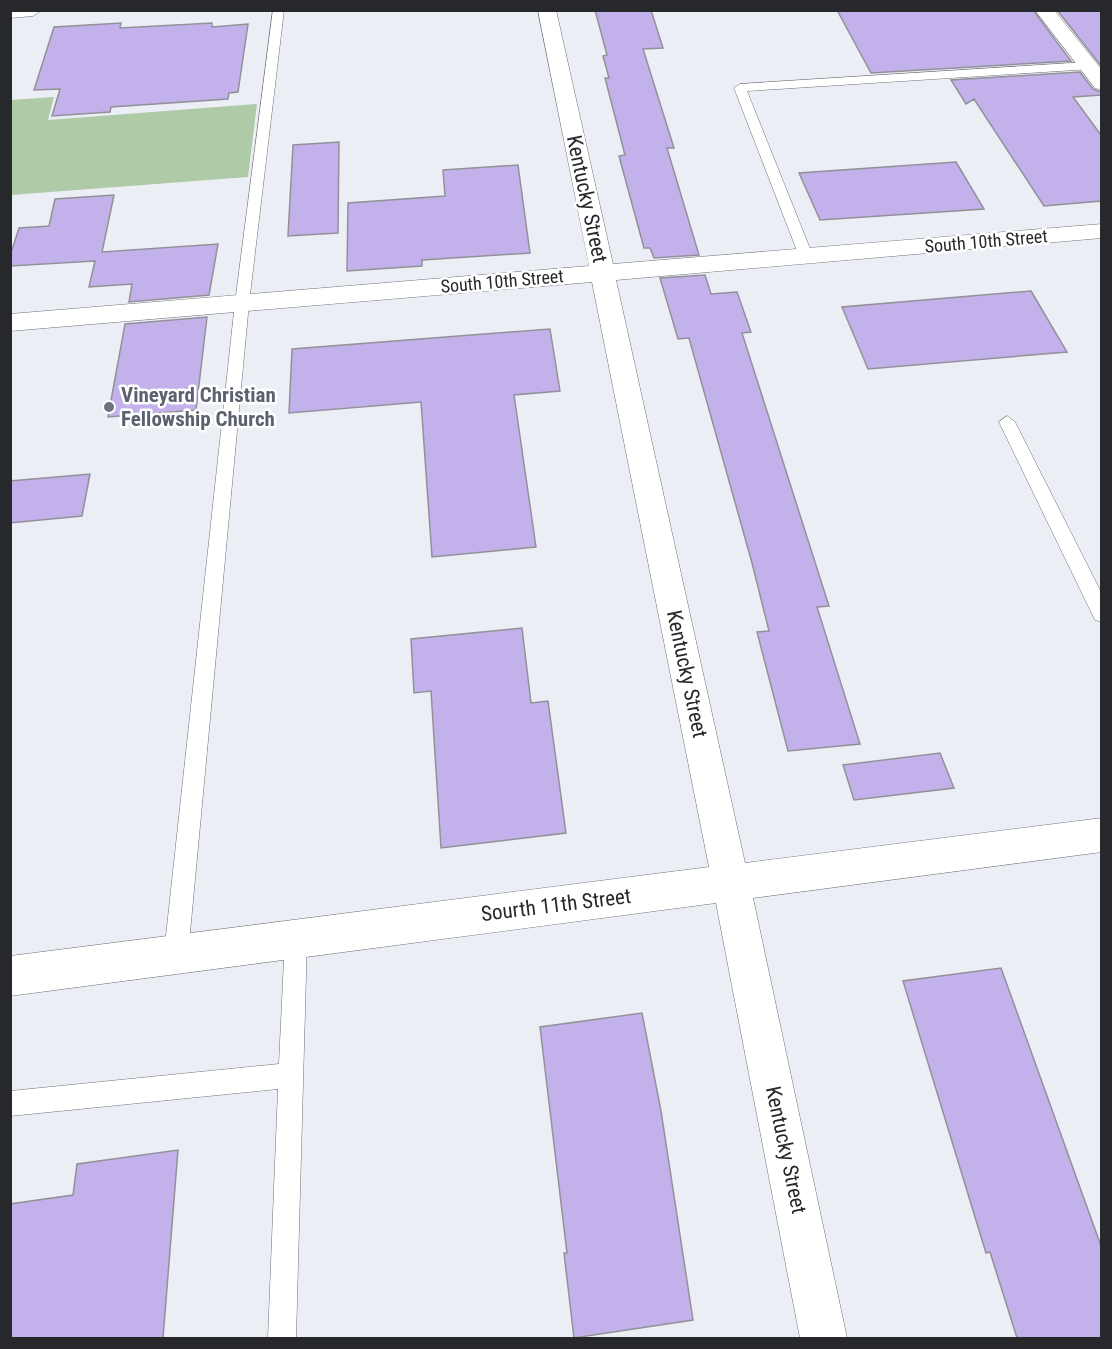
<svg xmlns="http://www.w3.org/2000/svg" width="1112" height="1349" font-family="'Roboto Condensed',sans-serif">
<rect width="100%" height="100%" fill="#eceef6"/>
<!-- green -->
<path fill="#aecaa7" d="M 54,97 L 48,120 L 257,104 L 248,177 L 11,195 L 11,100 Z"/>
<!-- building -->
<path fill="#c2b1ea" stroke="#939198" stroke-width="1.5" d="M 595,10 L 651,10 L 663,48 L 643,49 L 674,148 L 667,148 L 699,255 L 654,258 L 650,248 L 644,248 L 619,156 L 625,155 L 605,78 L 609,78 L 603,56 L 607,55 Z
M 837,10 L 1033,10 L 1071,61 L 871,73 Z
M 1057,10 L 1101,10 L 1101,66 Z
M 121,23 L 120,28 L 212,23 L 212,27 L 248,24 L 238,92 L 229,93 L 228,99 L 111,107 L 110,112 L 52,116 L 60,89 L 34,90 L 54,27 Z
M 1080,72 L 1093,89 L 1101,92 L 1101,95 L 1073,97 L 1101,135 L 1101,201 L 1044,206 L 974,99 L 966,104 L 951,80 Z
M 339,142 L 338,233 L 288,236 L 293,145 Z
M 956,162 L 984,209 L 820,220 L 799,173 Z
M 518,165 L 530,253 L 422,260 L 422,266 L 347,271 L 348,203 L 445,196 L 443,170 Z
M 114,195 L 102,252 L 218,244 L 209,295 L 129,302 L 132,284 L 89,287 L 95,261 L 10,266 L 10,256 L 19,228 L 49,226 L 55,199 Z
M 705,275 L 711,294 L 737,292 L 751,332 L 742,333 L 829,606 L 817,607 L 860,744 L 788,751 L 757,632 L 769,631 L 752,563 L 689,338 L 678,339 L 660,278 Z
M 1031,291 L 1067,352 L 868,369 L 842,307 Z
M 207,317 L 196,410 L 108,417 L 125,324 Z
M 550,329 L 560,391 L 514,395 L 536,547 L 432,557 L 421,402 L 289,413 L 292,349 Z
M 90,474 L 82,516 L 10,523 L 10,481 Z
M 522,628 L 531,703 L 548,701 L 566,833 L 441,848 L 431,691 L 414,693 L 411,639 Z
M 940,753 L 954,788 L 854,800 L 843,765 Z
M 1001,968 L 1101,1246 L 1101,1338 L 1017,1338 L 990,1252 L 986,1253 L 903,981 Z
M 642,1013 L 661,1111 L 693,1320 L 574,1338 L 564,1253 L 567,1253 L 540,1027 Z
M 178,1150 L 163,1338 L 10,1338 L 10,1204 L 73,1195 L 77,1164 Z"/>
<g fill="none" stroke-linecap="round" stroke-linejoin="round">
<!-- lane casing -->
<g stroke="#6e6f76" stroke-width="1">
<path id="lane" d="M 273,10 L 284,10 L 249,303 L 188,954 L 184,962 L 176,966 L 168,962 L 164,954 L 235,303 Z
M 1088,62 L 1094,66 L 1092,69 L 747,91 L 813,256 L 806,260 L 799,256 L 734,88 L 740,84 Z
M 1007,416 L 1015,422 L 1102,594 L 1102,622 L 1095,620 L 999,422 Z
M 296,927 L 304,930 L 307,938 L 296,1338 L 268,1338 L 278,1089 L 10,1116 L 10,1091 L 279,1064 L 285,938 L 288,930 Z"/>
</g>
<!-- street casing -->
<g stroke="#6e6f76" stroke-width="1">
<path id="street" d="M 10,10 L 42,10 L 33,16 L 10,18 Z
M 538,10 L 556,10 L 613,264 L 1102,224 L 1102,238 L 616,280 L 745,863 L 1102,818 L 1102,852 L 753,898 L 847,1338 L 800,1338 L 716,903 L 10,996 L 10,956 L 709,867 L 592,282 L 10,331 L 10,314 L 589,266 Z
M 1035,10 L 1054,10 L 1102,70 L 1102,90 L 1095,88 Z"/>
</g>
<!-- lane -->
<use href="#lane" fill="#fff" fill-rule="evenodd"/>
<!-- street -->
<use href="#street" fill="#fff" fill-rule="evenodd"/>
</g>
<!-- markers -->
<circle fill="#6b7280" stroke="#fff" stroke-width="2" cx="109" cy="407" r="6"/>
<g text-anchor="middle" dominant-baseline="central" stroke-width="5" stroke-linejoin="round" paint-order="stroke">
<!-- far-street labels -->
<g font-size="18" fill="#27282b" stroke="#fff">
<text transform="translate(986 241) rotate(-5)">South 10th Street</text>
<text transform="translate(502 281) rotate(-5)">South 10th Street</text>
</g>
<!-- street labels -->
<g font-size="21" fill="#27282b" stroke="#fff">
<text transform="translate(587 199) rotate(78)">Kentucky Street</text>
<text transform="translate(687 674) rotate(78)">Kentucky Street</text>
<text transform="translate(556 905) rotate(-7)">Sourth 11th Street</text>
<text transform="translate(786 1150) rotate(78)">Kentucky Street</text>
</g>
<!-- worship labels -->
<g font-size="21" font-weight="bold" fill="#5b616d" stroke="#fff" text-anchor="start">
<text x="121" y="395">Vineyard Christian<tspan x="121" dy="24">Fellowship Church</tspan></text>
</g>
</g>
<!-- border -->
<rect width="1112" height="1349" fill="none" stroke="#27282b" stroke-width="24"/>
</svg>
